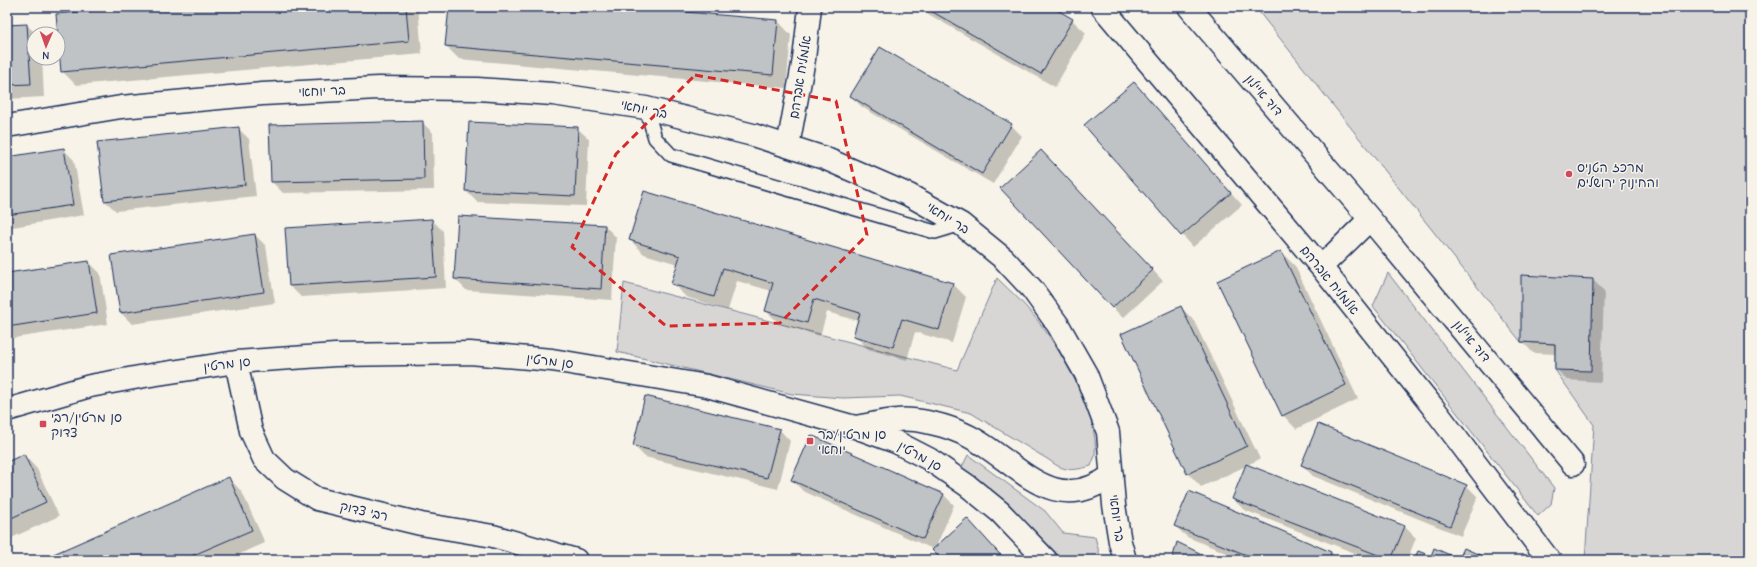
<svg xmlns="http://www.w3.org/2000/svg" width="1757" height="567" font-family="'Comic Neue','Playpen Sans Hebrew',sans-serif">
<rect width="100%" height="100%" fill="#f7f3e8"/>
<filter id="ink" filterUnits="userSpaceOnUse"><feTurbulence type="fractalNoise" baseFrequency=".025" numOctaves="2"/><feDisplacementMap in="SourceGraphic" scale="8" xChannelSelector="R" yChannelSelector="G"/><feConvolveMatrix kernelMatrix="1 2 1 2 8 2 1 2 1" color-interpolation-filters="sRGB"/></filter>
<g filter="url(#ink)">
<!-- green -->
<path fill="#d7d6d4" stroke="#798299" d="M 1255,7 L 1750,7 L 1750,560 L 1585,560 L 1594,425 L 1555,370 L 1555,344 L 1521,342 Z
M 1388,273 L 1554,488 L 1551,504 L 1538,516 L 1373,306 Z
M 997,278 C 1009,290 1022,301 1033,315 C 1058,344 1100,416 1095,454 C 1095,458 1092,462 1091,466 C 1073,471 1064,472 1049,460 L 971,413 L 900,396 L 843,398 L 792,394 L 617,352 L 624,283 L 957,370 Z
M 968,455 L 1045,511 L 1063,533 L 1095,537 L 1101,560 L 1060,560 C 1032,524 997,496 961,469 Z"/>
<!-- shadow -->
<path fill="#0003" d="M 148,7 L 418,7 L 422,54 L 76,85 L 62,71 Z
M 450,7 L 615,7 L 778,21 L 791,35 L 786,88 L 459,59 L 446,46 Z
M 916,7 L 1050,7 L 1072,20 L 1086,33 L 1055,87 Z
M 1295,7 L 1354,7 L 1354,11 Z
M 27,25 L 36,34 L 34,34 L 34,58 L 42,58 L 44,97 L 7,99 L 7,26 Z
M 1134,83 L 1242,205 L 1193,247 L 1086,125 Z
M 851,96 L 1011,125 L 1022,136 L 993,184 L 862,107 Z
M 422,122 L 433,133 L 434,190 L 283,193 L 272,182 Z
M 238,128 L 249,139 L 256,196 L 116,211 L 104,200 Z
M 577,128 L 589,139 L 586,206 L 477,202 L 466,191 Z
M 63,149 L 74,160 L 84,215 L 7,228 L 7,158 Z
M 1052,162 L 1163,281 L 1123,318 L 1112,307 Z
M 459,217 L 605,226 L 616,237 L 612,300 L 466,290 L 455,279 Z
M 432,220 L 443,231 L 446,288 L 301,297 L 290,286 Z
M 255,235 L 266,246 L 275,303 L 132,324 L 121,313 Z
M 630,240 L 952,283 L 966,297 L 952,343 L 915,332 L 907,360 L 868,349 L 854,335 L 858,321 L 827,312 L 820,336 L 780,324 L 766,311 L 772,291 L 737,281 L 728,310 L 686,297 L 672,283 L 678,264 L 644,254 Z
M 1281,252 L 1295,266 L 1358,399 L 1296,429 L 1283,415 Z
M 89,262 L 100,273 L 108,324 L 7,339 L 7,274 Z
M 1522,276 L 1593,280 L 1604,291 L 1601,382 L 1567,380 L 1556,369 L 1556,354 L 1533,353 L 1522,341 Z
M 1181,307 L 1194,321 L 1260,459 L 1247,465 L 1405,527 L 1416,538 L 1407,560 L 1373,560 L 1244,510 L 1233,499 L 1246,466 L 1201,487 L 1188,473 Z
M 1318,425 L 1467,486 L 1478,497 L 1461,536 L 1313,476 L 1302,465 Z
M 779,429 L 790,441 L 778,489 L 645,457 L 634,446 Z
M 24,455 L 37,469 L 59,516 L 7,540 L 7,463 Z
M 229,478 L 242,492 L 265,543 L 226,560 L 43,560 Z
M 792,480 L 943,494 L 954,505 L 935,549 L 1005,560 L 943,560 L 933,549 L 803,491 Z
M 1175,526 L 1331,552 L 1338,560 L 1244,560 L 1187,537 Z"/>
<!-- building -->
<path fill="#c0c3c5" stroke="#1b2f5e" d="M 137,7 L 406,7 L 409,41 L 61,72 L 56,14 Z
M 449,7 L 627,7 L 778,20 L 773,75 L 445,46 Z
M 924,7 L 1052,7 L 1073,19 L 1041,74 Z
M 27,24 L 31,84 L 7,85 L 7,25 Z
M 880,47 L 1012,124 L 982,174 L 850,96 Z
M 1134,82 L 1231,193 L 1181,236 L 1084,125 Z
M 423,121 L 424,179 L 271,182 L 269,125 Z
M 469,122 L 578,127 L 575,196 L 465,191 Z
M 239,127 L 245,185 L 104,201 L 97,142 Z
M 64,148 L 73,205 L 7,215 L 7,157 Z
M 1041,150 L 1153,270 L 1112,308 L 1000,188 Z
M 644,191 L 953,283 L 939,330 L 902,319 L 893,347 L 853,336 L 860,313 L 814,299 L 807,323 L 765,311 L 773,283 L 723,268 L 714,297 L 671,284 L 680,256 L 629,240 Z
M 458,216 L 605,225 L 601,289 L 454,279 Z
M 432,219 L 436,277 L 289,286 L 285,228 Z
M 255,234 L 264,292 L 120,313 L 111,255 Z
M 1281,251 L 1346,385 L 1282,416 L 1217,281 Z
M 89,261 L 97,313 L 7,327 L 7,273 Z
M 1521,275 L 1593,279 L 1591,371 L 1555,370 L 1555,344 L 1521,342 Z
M 1181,306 L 1247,446 L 1187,474 L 1121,334 Z
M 645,396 L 780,429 L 767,478 L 633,446 Z
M 1318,424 L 1467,485 L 1450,526 L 1301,465 Z
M 811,435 L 944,494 L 923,539 L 791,480 Z
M 24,454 L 46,502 L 7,520 L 7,462 Z
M 1246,464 L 1405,526 L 1391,560 L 1232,499 Z
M 229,477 L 252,530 L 182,560 L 40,560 Z
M 1189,491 L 1331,552 L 1329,560 L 1259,560 L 1174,526 Z
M 967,518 L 1005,560 L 942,560 L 932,550 Z
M 1177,542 L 1214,560 L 1172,560 Z
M 1434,548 L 1459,559 L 1464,548 L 1491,560 L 1414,560 L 1418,551 L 1431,556 Z"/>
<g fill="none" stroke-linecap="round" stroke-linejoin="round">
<!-- service casing -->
<g stroke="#1b2f5e" stroke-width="16">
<path id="service" d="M 646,108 L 655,138 L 671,155 L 935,232 L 961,224"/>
</g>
<!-- minor casing -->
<g stroke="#1b2f5e" stroke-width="25">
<path id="minor" d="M 1102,7 L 1321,267 L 1432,406 L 1549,560
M 1189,7 L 1370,219 L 1573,464
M 7,126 L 121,107 L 262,94 L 378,88 L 477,89 L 553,94 L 646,108 L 753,135 L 824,158 L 909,195 L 961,224 L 1004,259 L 1032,289 L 1058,325 L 1086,374 L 1108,432 L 1114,505 L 1120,542 L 1125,560
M 788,146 L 804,59 L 810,7
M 1321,267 L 1370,219
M 236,362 L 251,431 L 264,459 L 285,479 L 317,499 L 421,524 L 493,536 L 576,560
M 7,410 L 90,386 L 145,376 L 236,362 L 335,355 L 470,353 L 552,360 L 707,386 L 855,427 L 896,442 L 929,459 L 968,486 L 1000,512 L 1046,560
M 855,427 C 869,425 883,421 897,420 C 914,418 941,424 957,431 C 1013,452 1048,523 1112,475"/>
</g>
<!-- service -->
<use href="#service" stroke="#f7f3e8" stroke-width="13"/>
<!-- minor -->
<use href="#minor" stroke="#f7f3e8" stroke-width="22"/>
</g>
</g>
<!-- marked area -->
<path fill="none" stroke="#d62828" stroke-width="3" stroke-dasharray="8 5" stroke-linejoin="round" d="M 695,75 L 836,101 L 867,235 L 780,323 L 666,326 L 572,247 L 616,154 Z"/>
<!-- markers -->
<g fill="#d1495b" stroke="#f7f3e8" stroke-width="1.5">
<circle cx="1569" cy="174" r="4"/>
<rect x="39" y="420" width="8" height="8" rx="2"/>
<rect x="806" y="437" width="8" height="8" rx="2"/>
</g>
<g text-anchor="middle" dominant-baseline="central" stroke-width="3" stroke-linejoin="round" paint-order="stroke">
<!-- street labels -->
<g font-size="13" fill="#1b2f5e" stroke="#f7f3e8">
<text transform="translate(800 77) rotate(-81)">אלמליח אברהם</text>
<text transform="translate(322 91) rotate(-3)">בר יוחאי</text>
<text transform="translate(1264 95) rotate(49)">דוד איילון</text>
<text transform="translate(644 109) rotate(12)">בר יוחאי</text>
<text transform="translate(948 218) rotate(32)">בר יוחאי</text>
<text transform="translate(1330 280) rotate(51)">אלמליח אברהם</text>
<text transform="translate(1472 341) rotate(50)">דוד איילון</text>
<text transform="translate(550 361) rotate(7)">סן מרטין</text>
<text transform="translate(227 364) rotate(-7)">סן מרטין</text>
<text transform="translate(920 456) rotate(29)">סן מרטין</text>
<text transform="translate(364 511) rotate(13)">רבי צדוק</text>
<text transform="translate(1117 518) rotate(82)">בר יוחאי</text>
</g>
<!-- poi labels -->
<g font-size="13" fill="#1b2f5e" stroke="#f7f3e8" text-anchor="start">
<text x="1577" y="167">מרכז הטניס<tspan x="1577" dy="15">והחינוך ירושלים</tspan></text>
<text x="51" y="417">סן מרטין/רבי<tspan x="51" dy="15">צדוק</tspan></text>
<text x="818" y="434">סן מרטין/בר<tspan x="818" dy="15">יוחאי</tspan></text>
</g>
</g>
<!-- margin -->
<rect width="1757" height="567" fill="none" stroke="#f7f3e8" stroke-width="24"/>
<rect x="12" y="12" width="1733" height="543" fill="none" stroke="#1b2f5e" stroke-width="1.5" filter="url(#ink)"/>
<!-- north arrow -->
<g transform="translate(46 46) rotate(182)"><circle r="19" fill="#f7f3e8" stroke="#9fa5b1"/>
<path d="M0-3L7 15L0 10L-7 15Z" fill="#d1495b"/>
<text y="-6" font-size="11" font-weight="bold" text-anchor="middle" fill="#1b2f5e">N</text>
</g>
</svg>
